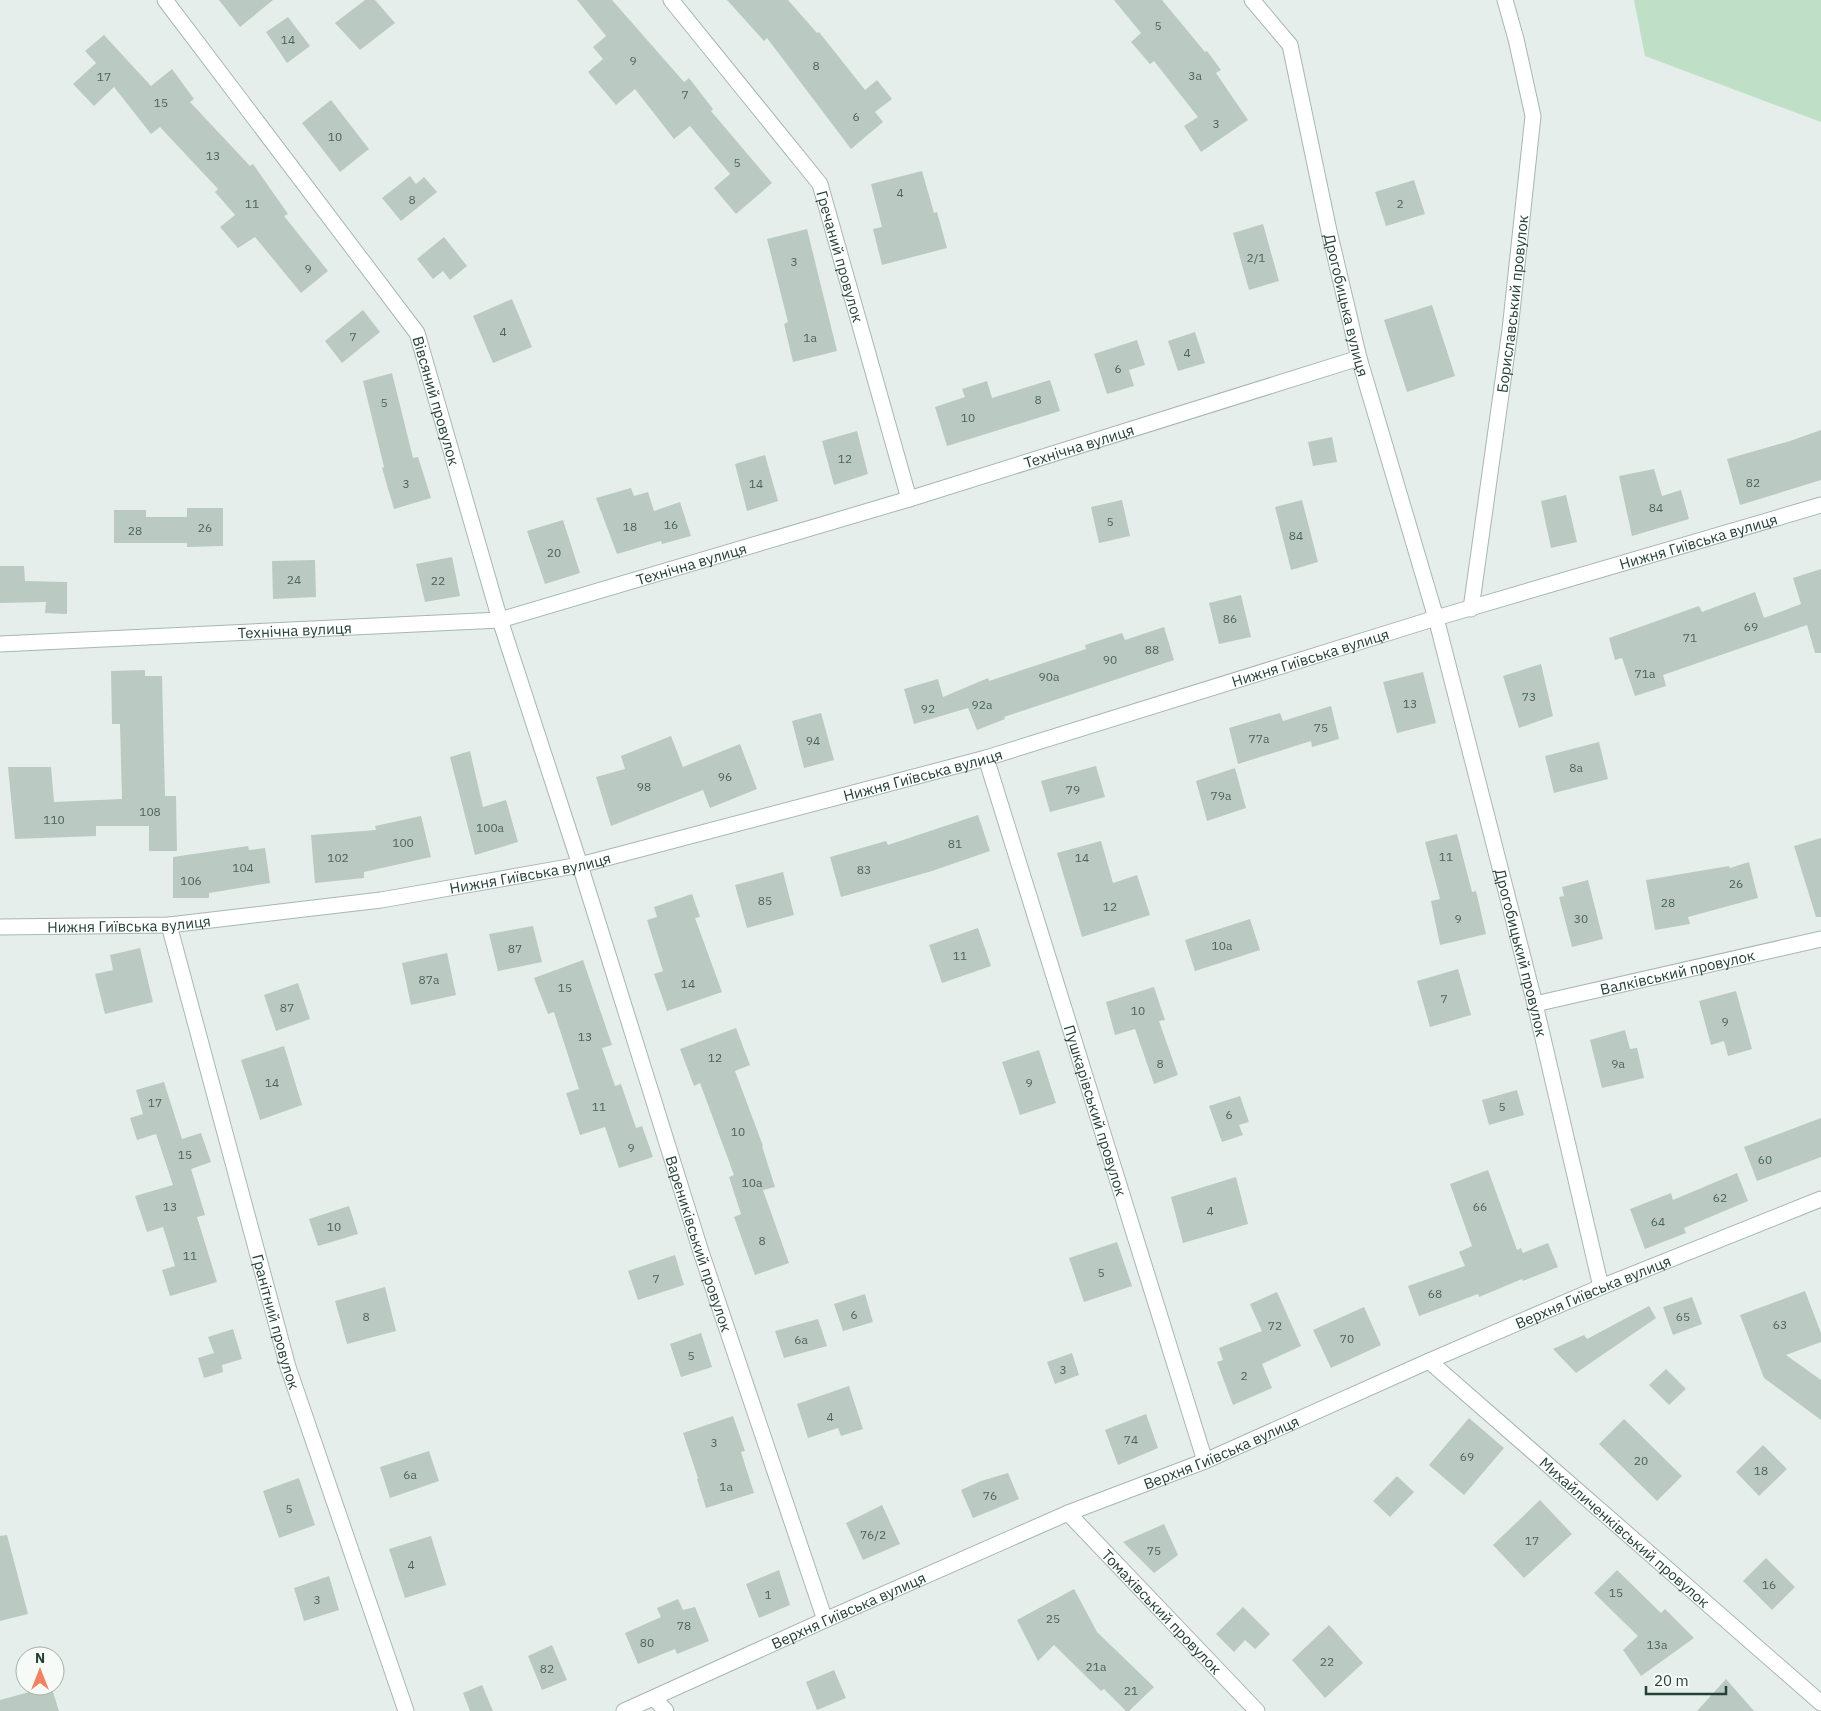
<svg xmlns="http://www.w3.org/2000/svg" width="1821" height="1711" font-family="'IBM Plex Sans',sans-serif">
<rect width="100%" height="100%" fill="#e5eeea"/>
<!-- green -->
<path fill="#bfdfc7" d="M 1634,0 L 1821,0 L 1821,122 L 1645,56 Z"/>
<!-- building -->
<path fill="#bbc9c3" d="M 219,0 L 273,0 L 240,27 Z
M 365,0 L 375,0 L 395,23 L 360,50 L 335,23 Z
M 577,0 L 612,0 L 684,82 L 689,78 L 713,109 L 711,111 L 772,183 L 736,214 L 714,188 L 730,174 L 690,126 L 674,139 L 635,89 L 616,105 L 588,72 L 603,59 L 593,47 L 606,36 Z
M 727,0 L 788,0 L 817,33 L 819,32 L 865,90 L 877,80 L 892,99 L 875,112 L 883,122 L 851,149 L 767,38 L 764,41 Z
M 1114,0 L 1162,0 L 1205,52 L 1207,51 L 1221,70 L 1216,73 L 1248,120 L 1201,152 L 1184,126 L 1198,117 L 1154,61 L 1150,64 L 1131,42 L 1141,33 Z
M 288,17 L 310,46 L 287,63 L 266,32 Z
M 104,35 L 151,86 L 172,69 L 194,99 L 190,102 L 250,166 L 253,164 L 288,214 L 284,216 L 328,271 L 301,293 L 255,237 L 238,248 L 220,227 L 235,215 L 215,192 L 218,189 L 160,127 L 151,134 L 114,87 L 94,106 L 73,84 L 96,63 L 85,51 Z
M 331,100 L 369,149 L 340,172 L 302,123 Z
M 922,171 L 934,213 L 937,212 L 947,248 L 882,265 L 873,229 L 882,227 L 871,184 Z
M 410,176 L 416,184 L 424,177 L 437,192 L 401,221 L 382,198 Z
M 1414,180 L 1425,214 L 1386,226 L 1375,192 Z
M 1263,224 L 1279,281 L 1249,290 L 1233,233 Z
M 807,229 L 837,351 L 793,362 L 784,324 L 788,322 L 767,239 Z
M 444,237 L 467,266 L 450,280 L 443,271 L 433,279 L 417,259 Z
M 512,299 L 532,347 L 493,363 L 473,316 Z
M 1432,305 L 1455,376 L 1407,392 L 1384,320 Z
M 363,310 L 380,332 L 342,363 L 325,341 Z
M 1195,332 L 1205,363 L 1178,371 L 1168,341 Z
M 1137,340 L 1145,365 L 1129,370 L 1134,386 L 1107,394 L 1094,354 Z
M 392,373 L 413,458 L 418,457 L 431,498 L 394,509 L 382,468 L 384,467 L 363,381 Z
M 1050,380 L 1060,411 L 947,446 L 935,407 L 965,397 L 962,389 L 987,381 L 992,398 Z
M 1821,430 L 1821,480 L 1740,505 L 1727,459 L 1790,441 Z
M 857,431 L 868,474 L 834,485 L 822,441 Z
M 1332,437 L 1337,462 L 1313,466 L 1308,442 Z
M 765,455 L 778,501 L 747,511 L 735,464 Z
M 1654,469 L 1662,496 L 1681,490 L 1689,519 L 1632,536 L 1619,476 Z
M 631,488 L 634,496 L 648,492 L 654,511 L 680,502 L 691,536 L 662,544 L 661,541 L 617,554 L 596,498 Z
M 1566,495 L 1577,542 L 1551,548 L 1541,501 Z
M 1122,500 L 1130,536 L 1099,543 L 1091,507 Z
M 1302,500 L 1318,562 L 1291,570 L 1275,507 Z
M 187,508 L 223,508 L 223,546 L 187,547 L 187,543 L 114,543 L 114,510 L 146,510 L 146,517 L 187,517 Z
M 563,520 L 580,573 L 545,584 L 527,531 Z
M 452,557 L 460,596 L 425,602 L 416,564 Z
M 315,560 L 316,597 L 273,599 L 272,561 Z
M 0,566 L 24,566 L 25,581 L 67,582 L 67,614 L 45,613 L 46,602 L 0,603 Z
M 1821,569 L 1821,653 L 1815,653 L 1807,625 L 1663,675 L 1666,686 L 1635,696 L 1622,658 L 1615,660 L 1609,638 L 1699,606 L 1702,612 L 1755,592 L 1764,618 L 1801,604 L 1793,578 Z
M 1241,595 L 1251,637 L 1219,644 L 1209,603 Z
M 1164,627 L 1174,660 L 1004,717 L 1005,719 L 977,730 L 968,708 L 914,724 L 904,689 L 938,679 L 943,697 L 988,678 L 989,681 L 1086,649 L 1085,645 L 1122,633 L 1125,640 Z
M 1541,664 L 1553,716 L 1519,728 L 1503,676 Z
M 145,670 L 145,676 L 162,676 L 165,796 L 176,796 L 177,851 L 149,851 L 149,826 L 96,826 L 96,836 L 15,839 L 8,767 L 51,767 L 54,802 L 122,799 L 120,724 L 112,724 L 111,671 Z
M 1423,672 L 1436,723 L 1397,733 L 1383,682 Z
M 1331,706 L 1339,739 L 1312,747 L 1311,741 L 1238,764 L 1229,728 L 1280,713 L 1283,721 Z
M 821,713 L 834,760 L 804,768 L 792,721 Z
M 671,736 L 683,767 L 740,744 L 757,789 L 710,808 L 703,790 L 611,826 L 596,777 L 625,769 L 621,756 Z
M 1599,742 L 1608,779 L 1554,793 L 1545,756 Z
M 470,751 L 483,807 L 506,800 L 518,842 L 475,855 L 450,757 Z
M 1096,766 L 1105,797 L 1050,812 L 1041,781 Z
M 1235,768 L 1246,808 L 1207,821 L 1196,781 Z
M 978,815 L 990,851 L 932,871 L 841,897 L 830,857 L 886,841 L 888,845 Z
M 421,816 L 431,857 L 364,872 L 364,878 L 315,883 L 311,835 L 376,830 L 375,826 Z
M 1457,834 L 1472,892 L 1476,891 L 1486,934 L 1440,945 L 1431,901 L 1440,899 L 1425,842 Z
M 1821,838 L 1821,917 L 1816,917 L 1794,846 Z
M 1101,841 L 1113,883 L 1137,875 L 1150,915 L 1082,937 L 1057,853 Z
M 248,846 L 249,850 L 265,848 L 270,883 L 209,893 L 209,898 L 173,898 L 173,857 Z
M 1749,862 L 1758,898 L 1688,917 L 1690,924 L 1655,930 L 1646,880 L 1729,866 L 1730,868 Z
M 783,872 L 794,915 L 747,928 L 735,885 Z
M 1588,880 L 1603,939 L 1572,947 L 1559,897 L 1564,896 L 1562,887 Z
M 692,894 L 700,917 L 695,918 L 722,992 L 667,1011 L 654,974 L 663,971 L 647,920 L 657,917 L 654,907 Z
M 1250,919 L 1260,950 L 1195,971 L 1185,940 Z
M 533,926 L 542,962 L 498,971 L 489,934 Z
M 978,928 L 991,966 L 942,983 L 929,945 Z
M 140,948 L 153,1002 L 105,1014 L 95,974 L 113,970 L 110,955 Z
M 447,953 L 456,995 L 411,1005 L 402,963 Z
M 583,960 L 612,1045 L 602,1048 L 615,1086 L 621,1084 L 636,1128 L 642,1126 L 653,1157 L 619,1168 L 605,1127 L 580,1135 L 566,1093 L 579,1089 L 554,1012 L 548,1014 L 534,978 Z
M 1458,969 L 1471,1015 L 1430,1027 L 1417,981 Z
M 298,983 L 310,1019 L 276,1031 L 264,995 Z
M 1154,987 L 1165,1020 L 1159,1021 L 1178,1075 L 1154,1084 L 1135,1029 L 1115,1035 L 1106,1002 Z
M 1736,991 L 1752,1049 L 1728,1056 L 1724,1041 L 1711,1045 L 1699,1001 Z
M 736,1028 L 750,1065 L 735,1071 L 763,1146 L 762,1146 L 775,1187 L 763,1190 L 789,1263 L 755,1275 L 734,1217 L 741,1214 L 729,1177 L 734,1175 L 700,1083 L 694,1086 L 680,1049 Z
M 1625,1030 L 1630,1049 L 1637,1048 L 1644,1078 L 1602,1088 L 1590,1040 Z
M 284,1046 L 302,1105 L 260,1120 L 241,1060 Z
M 1039,1050 L 1056,1103 L 1020,1115 L 1002,1062 Z
M 164,1082 L 182,1139 L 201,1133 L 211,1162 L 191,1169 L 205,1215 L 197,1217 L 217,1282 L 170,1296 L 162,1270 L 175,1266 L 163,1227 L 147,1232 L 135,1196 L 173,1185 L 156,1134 L 137,1140 L 130,1118 L 143,1114 L 136,1090 Z
M 1517,1090 L 1524,1115 L 1489,1125 L 1482,1100 Z
M 1240,1096 L 1249,1122 L 1239,1125 L 1243,1135 L 1222,1142 L 1209,1106 Z
M 1821,1118 L 1821,1157 L 1757,1181 L 1744,1147 Z
M 1488,1170 L 1517,1250 L 1521,1248 L 1523,1253 L 1548,1243 L 1558,1267 L 1523,1281 L 1522,1279 L 1479,1297 L 1478,1294 L 1419,1316 L 1408,1286 L 1465,1266 L 1459,1252 L 1472,1246 L 1450,1184 Z
M 1737,1173 L 1748,1201 L 1684,1228 L 1686,1233 L 1645,1249 L 1630,1209 L 1671,1193 L 1673,1200 Z
M 1236,1177 L 1248,1224 L 1183,1243 L 1171,1197 Z
M 349,1206 L 358,1234 L 318,1246 L 309,1219 Z
M 1117,1242 L 1132,1286 L 1084,1302 L 1069,1258 Z
M 675,1255 L 684,1285 L 638,1300 L 628,1271 Z
M 385,1287 L 396,1331 L 347,1344 L 335,1301 Z
M 1805,1291 L 1821,1333 L 1821,1342 L 1786,1355 L 1821,1380 L 1821,1420 L 1764,1378 L 1740,1315 Z
M 1277,1292 L 1301,1346 L 1262,1364 L 1272,1388 L 1233,1405 L 1217,1362 L 1223,1360 L 1219,1348 L 1262,1331 L 1250,1304 Z
M 865,1294 L 873,1322 L 843,1331 L 834,1304 Z
M 1692,1297 L 1702,1324 L 1673,1335 L 1663,1307 Z
M 1649,1306 L 1656,1318 L 1576,1373 L 1553,1349 L 1584,1335 L 1587,1339 Z
M 1364,1307 L 1381,1345 L 1331,1368 L 1313,1330 Z
M 818,1319 L 827,1346 L 784,1358 L 775,1331 Z
M 233,1329 L 242,1359 L 222,1365 L 223,1372 L 204,1378 L 198,1358 L 214,1353 L 208,1337 Z
M 701,1333 L 712,1367 L 681,1377 L 670,1344 Z
M 1072,1353 L 1079,1375 L 1055,1384 L 1047,1362 Z
M 1666,1369 L 1686,1389 L 1669,1405 L 1649,1385 Z
M 849,1386 L 863,1429 L 841,1436 L 838,1428 L 808,1438 L 797,1404 Z
M 1146,1414 L 1158,1448 L 1118,1465 L 1105,1430 Z
M 733,1416 L 745,1451 L 741,1452 L 754,1493 L 706,1508 L 697,1479 L 698,1478 L 683,1433 Z
M 1469,1418 L 1504,1448 L 1464,1495 L 1429,1465 Z
M 1624,1419 L 1682,1476 L 1657,1501 L 1599,1444 Z
M 1763,1445 L 1787,1469 L 1759,1496 L 1736,1472 Z
M 429,1451 L 439,1481 L 390,1498 L 380,1467 Z
M 1008,1473 L 1019,1499 L 973,1518 L 961,1490 L 981,1481 Z
M 1397,1476 L 1414,1492 L 1390,1517 L 1373,1501 Z
M 299,1478 L 315,1525 L 279,1538 L 263,1491 Z
M 1540,1500 L 1572,1534 L 1524,1578 L 1493,1545 Z
M 882,1505 L 900,1544 L 863,1560 L 846,1523 Z
M 1164,1524 L 1178,1555 L 1154,1573 L 1123,1542 Z
M 7,1535 L 28,1614 L 0,1621 L 0,1536 Z
M 431,1536 L 446,1585 L 405,1598 L 389,1549 Z
M 1766,1558 L 1795,1587 L 1772,1610 L 1743,1581 Z
M 779,1570 L 790,1605 L 759,1618 L 746,1584 Z
M 1617,1570 L 1661,1613 L 1665,1609 L 1694,1638 L 1641,1676 L 1623,1650 L 1638,1636 L 1594,1593 Z
M 329,1576 L 339,1610 L 304,1621 L 294,1588 Z
M 1074,1589 L 1097,1632 L 1154,1687 L 1129,1711 L 1126,1711 L 1104,1689 L 1101,1691 L 1054,1645 L 1038,1661 L 1017,1620 Z
M 678,1599 L 683,1610 L 695,1607 L 709,1641 L 677,1654 L 675,1649 L 638,1664 L 625,1633 L 661,1617 L 657,1608 Z
M 1243,1607 L 1270,1634 L 1255,1649 L 1245,1640 L 1234,1652 L 1216,1634 Z
M 1329,1625 L 1363,1663 L 1325,1698 L 1292,1660 Z
M 552,1645 L 567,1680 L 542,1690 L 528,1656 Z
M 834,1670 L 846,1698 L 817,1710 L 806,1682 Z
M 1726,1679 L 1754,1711 L 1697,1711 Z
M 482,1685 L 493,1711 L 470,1711 L 463,1693 Z
M 51,1686 L 59,1711 L 0,1711 L 0,1700 Z"/>
<g fill="none" stroke-linecap="round" stroke-linejoin="round">
<!-- street casing -->
<g stroke="#a7b7b1" stroke-width="17">
<g id="street">
<path id="s1" d="M 165,0 L 417,333 L 500,620 L 580,865 L 701,1252 L 825,1620"/>
<path id="s2" d="M 671,0 L 820,184 L 909,499"/>
<path id="s3" d="M 1252,0 L 1290,45 L 1329,231 L 1359,358 L 1436,618 L 1535,1004 L 1601,1287"/>
<path id="s4" d="M 1471,609 L 1510,330 L 1533,116 L 1516,39 L 1505,0"/>
<path id="s5" d="M 0,644 L 500,620 L 909,499 L 1359,358"/>
<path id="s6" d="M 986,758 L 1205,1461"/>
<path id="s7" d="M 169,925 L 288,1367 L 406,1711"/>
<path id="s8" d="M 0,927 L 169,925 L 381,900 L 580,865 L 986,758 L 1436,618 L 1821,505"/>
<path id="s9" d="M 1535,1004 L 1821,939"/>
<path id="s10" d="M 1429,1361 L 1821,1703"/>
<path id="s11" d="M 1068,1513 L 1257,1711"/>
<path d="M 654,1698 L 666,1711"/>
<path id="s12" d="M 624,1711 L 825,1620 L 1068,1513 L 1205,1461 L 1429,1361 L 1601,1287 L 1821,1199"/>
</g>
</g>
<!-- street -->
<use href="#street" stroke="#fff" stroke-width="15"/>
</g>
<g text-anchor="middle" dominant-baseline="central" stroke-width="5" stroke-linejoin="round" paint-order="stroke">
<!-- number labels -->
<g font-size="12" fill="#4a635c">
<text x="1158" y="25">5</text>
<text x="288" y="39">14</text>
<text x="633" y="60">9</text>
<text x="816" y="65">8</text>
<text x="1195" y="75">3а</text>
<text x="104" y="76">17</text>
<text x="685" y="94">7</text>
<text x="161" y="102">15</text>
<text x="856" y="116">6</text>
<text x="1216" y="123">3</text>
<text x="335" y="136">10</text>
<text x="213" y="155">13</text>
<text x="737" y="162">5</text>
<text x="900" y="192">4</text>
<text x="412" y="199">8</text>
<text x="252" y="203">11</text>
<text x="1400" y="203">2</text>
<text x="1256" y="257">2/1</text>
<text x="794" y="261">3</text>
<text x="308" y="268">9</text>
<text x="503" y="331">4</text>
<text x="353" y="336">7</text>
<text x="810" y="337">1а</text>
<text x="1187" y="352">4</text>
<text x="1118" y="368">6</text>
<text x="1038" y="399">8</text>
<text x="384" y="402">5</text>
<text x="968" y="417">10</text>
<text x="845" y="458">12</text>
<text x="1753" y="482">82</text>
<text x="406" y="483">3</text>
<text x="756" y="483">14</text>
<text x="1656" y="507">84</text>
<text x="1110" y="521">5</text>
<text x="671" y="524">16</text>
<text x="630" y="526">18</text>
<text x="205" y="527">26</text>
<text x="135" y="530">28</text>
<text x="1296" y="535">84</text>
<text x="554" y="552">20</text>
<text x="294" y="579">24</text>
<text x="438" y="580">22</text>
<text x="1230" y="618">86</text>
<text x="1751" y="626">69</text>
<text x="1690" y="637">71</text>
<text x="1152" y="649">88</text>
<text x="1110" y="659">90</text>
<text x="1645" y="673">71а</text>
<text x="1049" y="676">90а</text>
<text x="1529" y="696">73</text>
<text x="1410" y="703">13</text>
<text x="982" y="704">92а</text>
<text x="928" y="708">92</text>
<text x="1321" y="727">75</text>
<text x="1259" y="738">77а</text>
<text x="813" y="740">94</text>
<text x="1576" y="767">8а</text>
<text x="725" y="776">96</text>
<text x="644" y="786">98</text>
<text x="1073" y="789">79</text>
<text x="1221" y="795">79а</text>
<text x="150" y="811">108</text>
<text x="54" y="819">110</text>
<text x="490" y="827">100а</text>
<text x="403" y="842">100</text>
<text x="955" y="843">81</text>
<text x="1446" y="856">11</text>
<text x="338" y="857">102</text>
<text x="1082" y="857">14</text>
<text x="243" y="867">104</text>
<text x="864" y="869">83</text>
<text x="191" y="880">106</text>
<text x="1736" y="883">26</text>
<text x="765" y="900">85</text>
<text x="1668" y="902">28</text>
<text x="1110" y="906">12</text>
<text x="1458" y="918">9</text>
<text x="1581" y="918">30</text>
<text x="1222" y="945">10а</text>
<text x="515" y="948">87</text>
<text x="960" y="955">11</text>
<text x="429" y="979">87а</text>
<text x="688" y="983">14</text>
<text x="565" y="987">15</text>
<text x="1444" y="998">7</text>
<text x="287" y="1007">87</text>
<text x="1138" y="1010">10</text>
<text x="1725" y="1021">9</text>
<text x="585" y="1036">13</text>
<text x="715" y="1057">12</text>
<text x="1160" y="1063">8</text>
<text x="1618" y="1063">9а</text>
<text x="272" y="1082">14</text>
<text x="1029" y="1082">9</text>
<text x="155" y="1102">17</text>
<text x="599" y="1106">11</text>
<text x="1502" y="1106">5</text>
<text x="1229" y="1114">6</text>
<text x="738" y="1131">10</text>
<text x="631" y="1147">9</text>
<text x="185" y="1154">15</text>
<text x="1765" y="1159">60</text>
<text x="752" y="1182">10а</text>
<text x="1720" y="1197">62</text>
<text x="170" y="1206">13</text>
<text x="1480" y="1206">66</text>
<text x="1210" y="1210">4</text>
<text x="1658" y="1221">64</text>
<text x="334" y="1226">10</text>
<text x="762" y="1240">8</text>
<text x="190" y="1255">11</text>
<text x="1101" y="1272">5</text>
<text x="656" y="1278">7</text>
<text x="1435" y="1293">68</text>
<text x="854" y="1314">6</text>
<text x="366" y="1316">8</text>
<text x="1683" y="1316">65</text>
<text x="1780" y="1324">63</text>
<text x="1275" y="1325">72</text>
<text x="1347" y="1338">70</text>
<text x="801" y="1339">6а</text>
<text x="691" y="1355">5</text>
<text x="1063" y="1369">3</text>
<text x="1244" y="1375">2</text>
<text x="830" y="1416">4</text>
<text x="1131" y="1439">74</text>
<text x="714" y="1442">3</text>
<text x="1467" y="1456">69</text>
<text x="1641" y="1460">20</text>
<text x="1761" y="1470">18</text>
<text x="410" y="1474">6а</text>
<text x="726" y="1486">1а</text>
<text x="990" y="1495">76</text>
<text x="289" y="1508">5</text>
<text x="873" y="1534">76/2</text>
<text x="1532" y="1540">17</text>
<text x="1154" y="1550">75</text>
<text x="411" y="1564">4</text>
<text x="1769" y="1584">16</text>
<text x="1616" y="1592">15</text>
<text x="768" y="1594">1</text>
<text x="317" y="1599">3</text>
<text x="1053" y="1618">25</text>
<text x="684" y="1625">78</text>
<text x="647" y="1642">80</text>
<text x="1657" y="1644">13а</text>
<text x="1327" y="1661">22</text>
<text x="1096" y="1666">21а</text>
<text x="547" y="1668">82</text>
<text x="1131" y="1690">21</text>
</g>
<!-- street labels -->
<g font-size="15" fill="#244139" stroke="#f6fbf8">
<text stroke="none"><textPath href="#s2" startOffset="312">Гречаний провулок</textPath></text>
<text stroke="none"><textPath href="#s4" startOffset="308">Бориславський провулок</textPath></text>
<text stroke="none"><textPath href="#s3" startOffset="325">Дрогобицька вулиця</textPath></text>
<text stroke="none"><textPath href="#s1" startOffset="488">Вівсяний провулок</textPath></text>
<text stroke="none"><textPath href="#s5" startOffset="1105">Технічна вулиця</textPath></text>
<text stroke="none"><textPath href="#s8" startOffset="1749">Нижня Гиївська вулиця</textPath></text>
<text stroke="none"><textPath href="#s5" startOffset="700">Технічна вулиця</textPath></text>
<text stroke="none"><textPath href="#s5" startOffset="295">Технічна вулиця</textPath></text>
<text stroke="none"><textPath href="#s8" startOffset="1344">Нижня Гиївська вулиця</textPath></text>
<text stroke="none"><textPath href="#s8" startOffset="939">Нижня Гиївська вулиця</textPath></text>
<text stroke="none"><textPath href="#s8" startOffset="534">Нижня Гиївська вулиця</textPath></text>
<text stroke="none"><textPath href="#s8" startOffset="129">Нижня Гиївська вулиця</textPath></text>
<text stroke="none"><textPath href="#s3" startOffset="996">Дрогобицький провулок</textPath></text>
<text stroke="none"><textPath href="#s9" startOffset="146">Валківський провулок</textPath></text>
<text stroke="none"><textPath href="#s6" startOffset="369">Пушкарівський провулок</textPath></text>
<text stroke="none"><textPath href="#s1" startOffset="1371">Варениківський провулок</textPath></text>
<text stroke="none"><textPath href="#s12" startOffset="1056">Верхня Гиївська вулиця</textPath></text>
<text stroke="none"><textPath href="#s7" startOffset="411">Гранітний провулок</textPath></text>
<text stroke="none"><textPath href="#s12" startOffset="651">Верхня Гиївська вулиця</textPath></text>
<text stroke="none"><textPath href="#s10" startOffset="260">Михайличенківський провулок</textPath></text>
<text stroke="none"><textPath href="#s12" startOffset="246">Верхня Гиївська вулиця</textPath></text>
<text stroke="none"><textPath href="#s11" startOffset="136">Томахівський провулок</textPath></text>
</g>
</g>
<!-- north arrow -->
<g transform="translate(40 1671)"><circle r="24" fill="#f6fbf8" stroke="#a2b1ac"/>
<path d="M0-4L9 19L0 12L-9 19Z" fill="#f3815f"/>
<text y="-8" font-size="14" font-weight="bold" text-anchor="middle" fill="#244139">N</text>
</g>
<!-- scale -->
<path d="M1646 1686v8h80v-8" fill="none" stroke="#244139" stroke-width="2.5"/>
<text x="1654" y="1686" font-size="15" fill="#244139" stroke="#f6fbf8" stroke-width="4" paint-order="stroke">20 m</text>
</svg>
